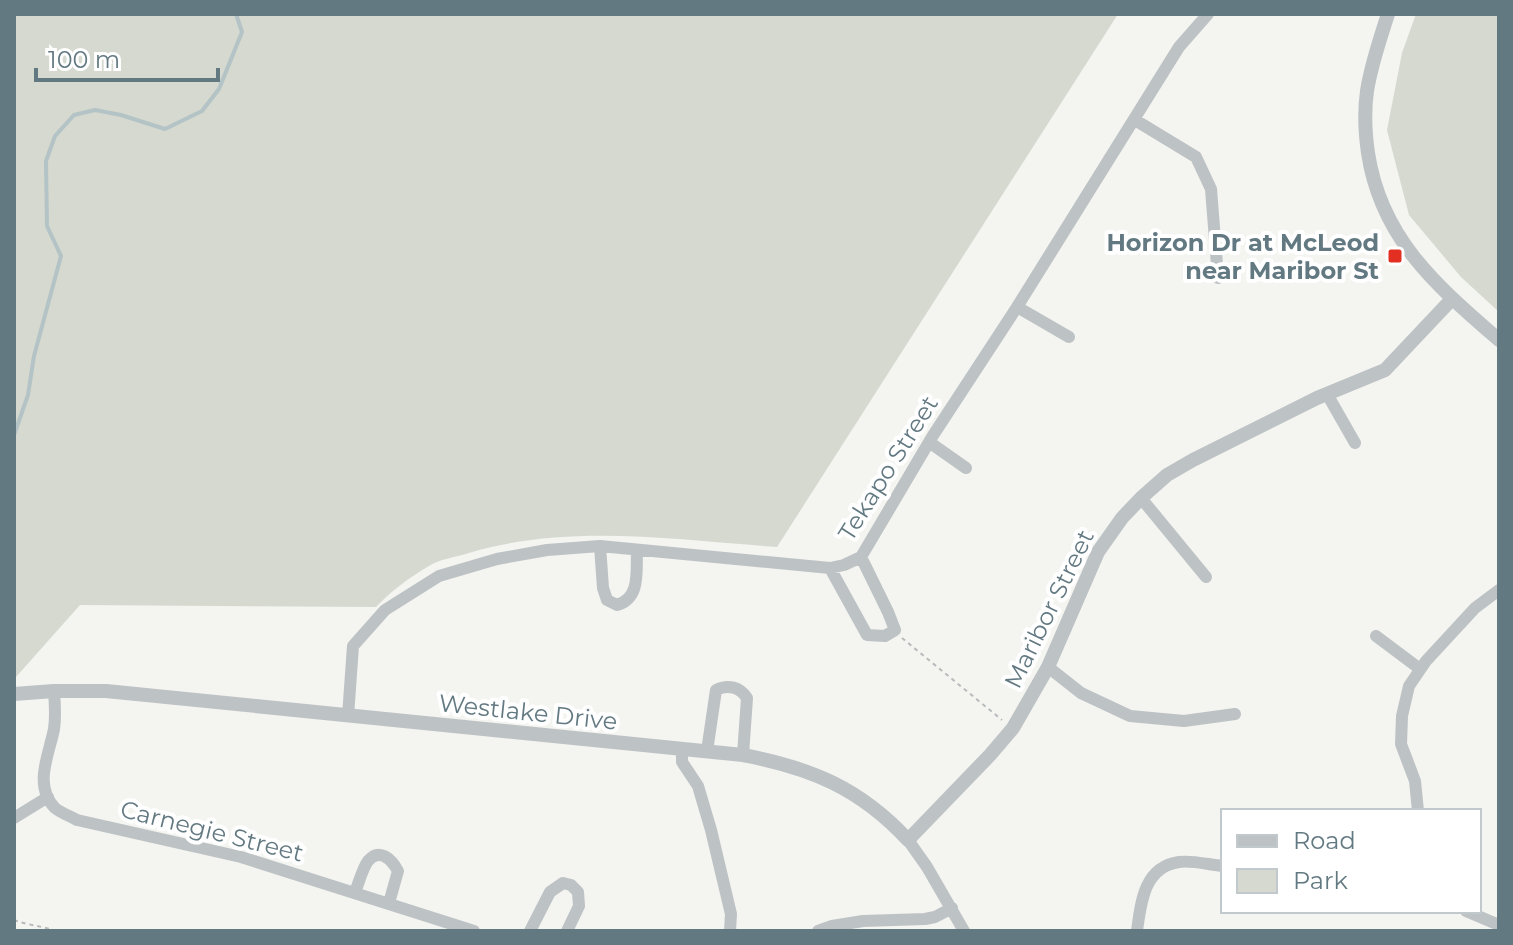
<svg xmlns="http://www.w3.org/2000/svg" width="1513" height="945" font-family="Montserrat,sans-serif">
<rect width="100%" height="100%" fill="#f4f4f0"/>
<!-- green -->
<path fill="#d5d9cf" d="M 14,14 L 1118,14 L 777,547 C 675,540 569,523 469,553 C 456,557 440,559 429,566 C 410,577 390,592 376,607 L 80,605 L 16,677 L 14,677 Z
M 1416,14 L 1499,14 L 1499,312 L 1461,277 L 1409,215 L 1387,130 L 1402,53 Z"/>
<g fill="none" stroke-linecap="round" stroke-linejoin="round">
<!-- stream -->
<path stroke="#b4c3c5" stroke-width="4" d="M 14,435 L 28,395 L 34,356 L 61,256 L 47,226 L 46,161 L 55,136 L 74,115 L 95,110 L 121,115 L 165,129 L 202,111 L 219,89 L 242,32 L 236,14"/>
<!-- path -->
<path stroke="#b7bbbc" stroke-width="2" stroke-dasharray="4 4" stroke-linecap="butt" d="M 902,638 L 1002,720
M 14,920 C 27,925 42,926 56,931"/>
<!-- minor -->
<path stroke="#bdc2c5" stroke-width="12" d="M 1135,120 L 1196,157 L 1211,189 L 1218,278
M 1017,307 L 1069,337
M 1327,394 L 1355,443
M 929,442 L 966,468
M 1141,498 L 1206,577
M 600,546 L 603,588 L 607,600 L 617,605 C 641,598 636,571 637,550
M 830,568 L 867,635 L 885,636 L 895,630 L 888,612 L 861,557
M 1376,636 L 1420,669
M 1048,667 L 1081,693 L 1130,716 L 1184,721 L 1235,714
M 54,691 C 55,704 56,716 54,729 C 49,755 33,785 55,808 C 61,813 70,816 77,820 L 241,857 L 474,931
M 348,716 L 353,646 L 385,610 L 439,576 L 497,559 L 547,550 L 600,546 L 830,568 L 844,565 L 861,557 L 932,437 L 1017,307 L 1179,47 L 1208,14
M 682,749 L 682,762 L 698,786 L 711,830 L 731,914 L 730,931
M 707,751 L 716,690 C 728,684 740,687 747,698 L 743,755
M 1418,811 L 1415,781 L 1401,744 L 1402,716 L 1409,686 L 1426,661 L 1475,608 L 1499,590
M 14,818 L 48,797
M 908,840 L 927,867 L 964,931
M 355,892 C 359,883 362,869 368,861 C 380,847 392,860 398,871 L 389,903
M 1466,911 L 1499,925
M 530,931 L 550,892 L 563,883 L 571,885 L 578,892 L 579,906 L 567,931
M 818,931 L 832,926 L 863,921 L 925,919 L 935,917 L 952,908
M 1137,931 C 1141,902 1144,867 1179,862 C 1192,860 1210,865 1223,866"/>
<!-- tertiary -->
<path stroke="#bdc2c5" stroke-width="14" d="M 1388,14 C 1380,39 1371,65 1367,91 C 1364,112 1365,132 1368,153 C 1381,239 1437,286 1499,340
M 14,694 L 54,691 L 106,691 L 743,755 C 811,768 860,788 908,840 L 990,755 L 1013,728 L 1048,667 L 1098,552 L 1122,518 L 1141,498 L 1167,475 L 1193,460 L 1317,398 L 1385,370 L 1452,299"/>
</g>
<!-- markers -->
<rect fill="#e32e22" stroke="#fff" stroke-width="3" x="1387" y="248" width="16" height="16" rx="4"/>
<g text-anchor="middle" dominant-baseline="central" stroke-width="8" stroke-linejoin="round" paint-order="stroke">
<!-- poi labels -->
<g font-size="24" font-weight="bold" fill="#637982" stroke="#fff" text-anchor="end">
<text x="1379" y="242">Horizon Dr at McLeod<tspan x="1379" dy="28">near Maribor St</tspan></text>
</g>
<!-- street labels -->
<g font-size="24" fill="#637982" stroke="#fff">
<text transform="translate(888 468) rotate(-58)">Tekapo Street</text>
<text transform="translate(1049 609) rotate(-64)">Maribor Street</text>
<text transform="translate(528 712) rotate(6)">Westlake Drive</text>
<text transform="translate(212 831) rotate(14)">Carnegie Street</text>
</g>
</g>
<!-- border -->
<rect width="1513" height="945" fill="none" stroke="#637982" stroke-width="32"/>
<!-- legend -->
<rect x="1221" y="809" width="260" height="104" fill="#ffffff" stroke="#c1c9cd" stroke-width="2"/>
<rect x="1237" y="835" width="40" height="12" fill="#bdc2c5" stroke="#c1c9cd" stroke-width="2"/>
<text x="1293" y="849" font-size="24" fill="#637982">Road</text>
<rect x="1237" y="869" width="40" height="24" fill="#d5d9cf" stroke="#c1c9cd" stroke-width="2"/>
<text x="1293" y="889" font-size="24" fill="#637982">Park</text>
<!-- scale -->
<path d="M36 68v12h182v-12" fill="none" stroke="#637982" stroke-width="4"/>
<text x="48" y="68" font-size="24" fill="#637982" stroke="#ffffff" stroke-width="6" paint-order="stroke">100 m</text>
</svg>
